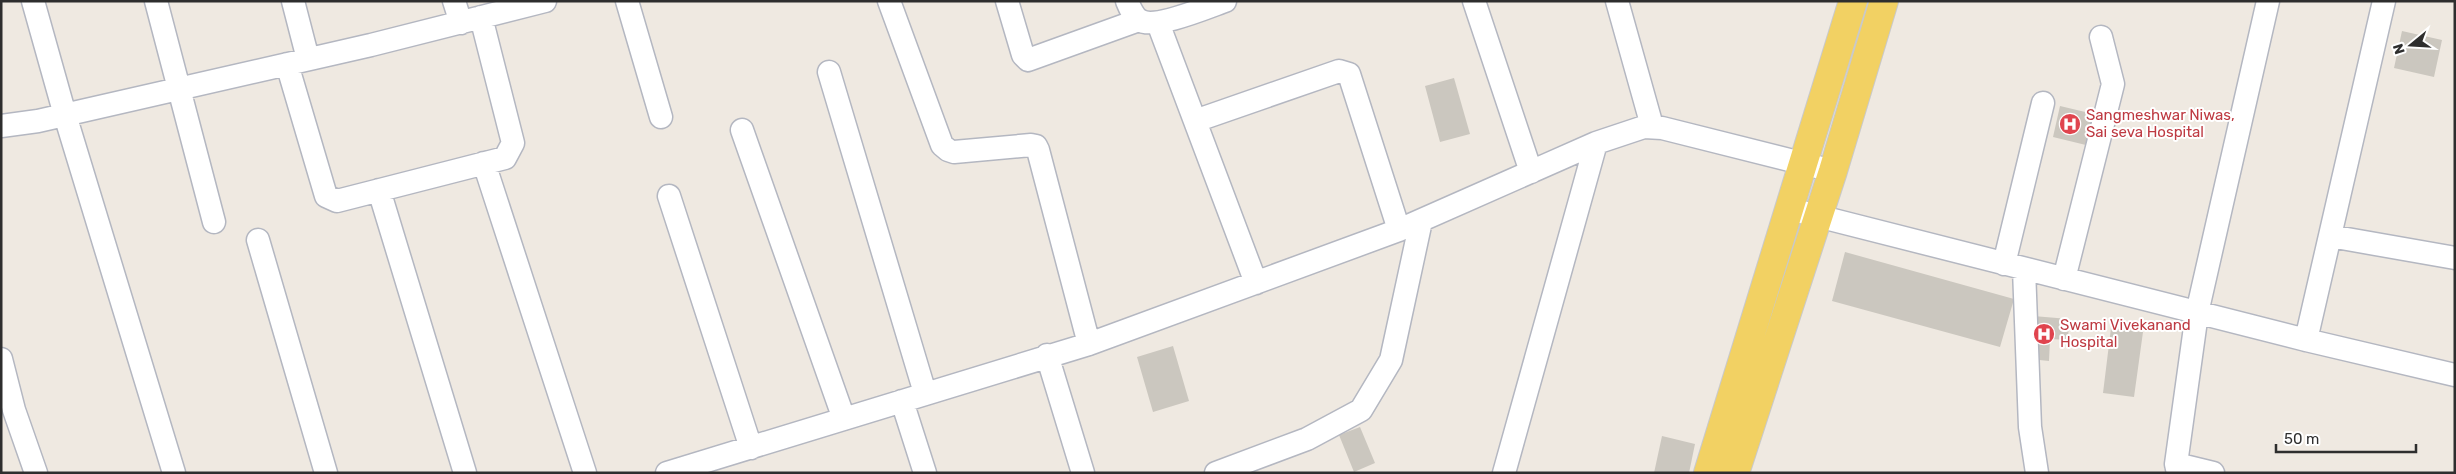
<svg xmlns="http://www.w3.org/2000/svg" width="2456" height="474" font-family="Rubik,sans-serif">
<rect width="100%" height="100%" fill="#efe9e1"/>
<!-- building -->
<path fill="#cbc7bf" d="M 2402,31 L 2442,40 L 2434,77 L 2394,68 Z
M 1454,78 L 1470,134 L 1440,142 L 1425,86 Z
M 2060,106 L 2098,115 L 2090,146 L 2053,137 Z
M 1845,252 L 2014,299 L 2000,347 L 1832,301 Z
M 2033,316 L 2069,319 L 2068,340 L 2050,339 L 2049,361 L 2030,359 Z
M 2111,328 L 2143,332 L 2134,397 L 2103,393 Z
M 1173,346 L 1189,401 L 1153,412 L 1137,357 Z
M 1360,427 L 1375,463 L 1354,472 L 1339,435 Z
M 1662,436 L 1695,444 L 1689,473 L 1654,473 Z"/>
<g fill="none" stroke-linecap="round" stroke-linejoin="round">
<!-- minor casing -->
<g stroke="#b4b7c1" stroke-width="25">
<path id="minor" d="M 33,1 L 65,115 L 174,473
M 156,1 L 214,222
M 293,1 L 308,59
M 454,1 L 461,23
M 627,1 L 661,117
M 889,1 L 942,145 L 948,150 L 954,152 L 1031,145 L 1036,146 L 1038,150 L 1089,344
M 1007,1 L 1023,55 L 1028,60 L 1139,20
M 1127,1 C 1130,8 1133,16 1139,20 C 1154,30 1208,7 1225,1
M 1474,1 L 1531,172
M 1617,1 L 1652,126
M 1158,23 L 1256,283
M 287,64 L 326,196 L 337,201 L 505,158 L 513,143 L 481,17
M 829,72 L 925,393
M 1195,121 L 1339,71 L 1349,74 L 1399,230
M 1,126 L 38,121 L 371,45 L 545,1
M 742,130 L 844,419
M 484,163 L 585,473
M 379,190 L 465,473
M 669,196 L 751,448
M 1790,209 L 2306,340 L 2455,375
M 2330,236 L 2455,258
M 258,240 L 326,473
M 2004,264 L 2043,103
M 2024,269 L 2030,427 L 2037,473
M 2064,279 L 2113,84 L 2101,37
M 2306,340 L 2384,1
M 1047,355 L 1083,473
M 1,359 L 14,410 L 36,473
M 902,401 L 925,473
M 2176,464 L 2213,473
M 667,473 L 1089,344 L 1399,230 L 1596,143 L 1644,127 L 1662,128 L 1833,171
M 1216,473 L 1307,439 L 1361,410 L 1391,360 L 1421,221
M 1504,473 L 1596,143
M 2178,473 L 2176,464 L 2197,313 L 2268,1"/>
</g>
<!-- major casing -->
<g stroke="#c9c9c9" stroke-width="30">
<path id="major" d="M 1708,473 L 1853,1
M 1735,473 L 1833,171 L 1884,1"/>
</g>
<!-- minor -->
<use href="#minor" stroke="#fff" stroke-width="22"/>
<!-- major -->
<use href="#major" stroke="#f2d163" stroke-width="28"/>
</g>
<!-- icons -->
<defs>
<g id="hospital-disc" transform="scale(1.125)"><circle r="9.5" fill="#e0444e" stroke="#fff"/><path d="M-5-5h3v3.5h4V-5h3V5h-3V1.5h-4V5h-3Z" fill="#fff"/></g>
</defs>
<g fill-rule="evenodd">
<use href="#hospital-disc" x="2070" y="124"/>
<use href="#hospital-disc" x="2044" y="334"/>
</g>
<g text-anchor="middle" dominant-baseline="central" stroke-width="4" stroke-linejoin="round" paint-order="stroke">
<!-- health labels -->
<g font-size="15" fill="#be3a42" stroke="#fff" text-anchor="start">
<text x="2086" y="115">Sangmeshwar Niwas,<tspan x="2086" dy="17">Sai seva Hospital</tspan></text>
<text x="2060" y="325">Swami Vivekanand<tspan x="2060" dy="17">Hospital</tspan></text>
</g>
</g>
<!-- border -->
<rect width="2456" height="474" fill="none" stroke="#2e2e2e" stroke-width="5"/>
<!-- north arrow -->
<g transform="translate(2411 45) rotate(252)" stroke="#ffffff" stroke-width="4" paint-order="stroke">
<path d="M0-4L9 19L0 12L-9 19Z" fill="#2e2e2e"/>
<text y="-8" font-size="14" font-weight="bold" text-anchor="middle" fill="#2e2e2e">N</text>
</g>
<!-- scale -->
<path d="M2276 444v8h140v-8" fill="none" stroke="#2e2e2e" stroke-width="2.5"/>
<text x="2284" y="444" font-size="15" fill="#2e2e2e" stroke="#ffffff" stroke-width="4" paint-order="stroke">50 m</text>
</svg>
